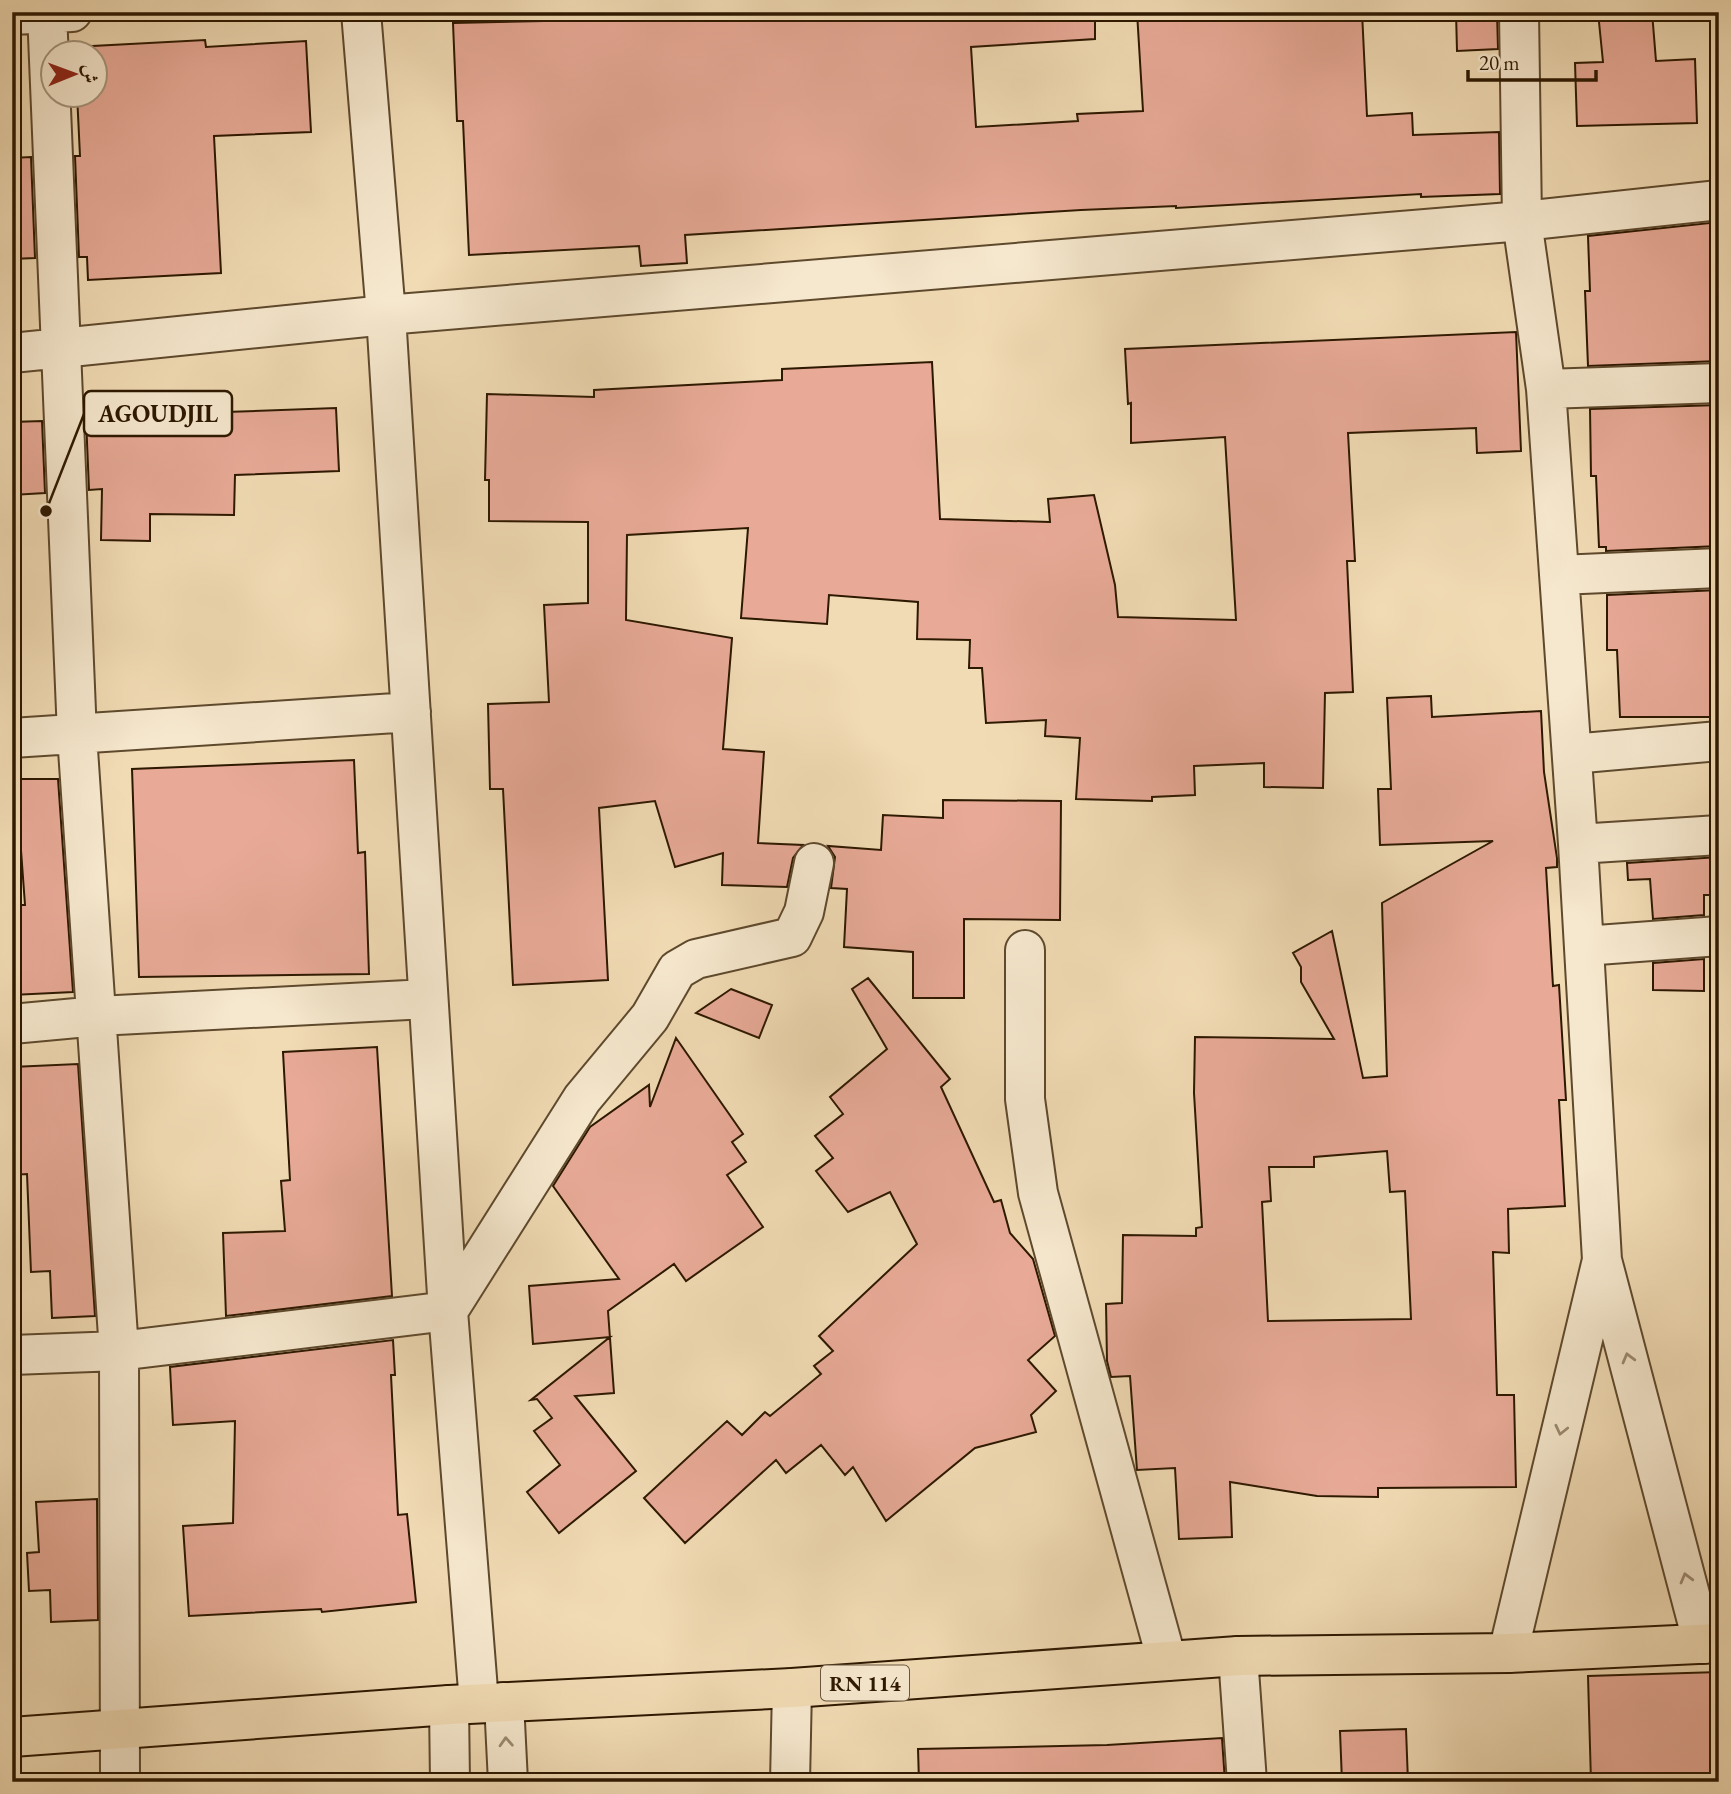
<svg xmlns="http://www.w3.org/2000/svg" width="1731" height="1794" font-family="'EB Garamond',Amiri,serif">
<rect width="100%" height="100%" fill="#f1dbb4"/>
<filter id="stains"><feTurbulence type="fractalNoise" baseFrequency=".00286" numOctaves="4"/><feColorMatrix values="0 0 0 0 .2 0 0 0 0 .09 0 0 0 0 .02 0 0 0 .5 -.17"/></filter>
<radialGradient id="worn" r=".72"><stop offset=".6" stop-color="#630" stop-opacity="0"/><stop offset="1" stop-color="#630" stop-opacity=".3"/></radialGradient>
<!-- building -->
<path fill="#e8aa97" stroke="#2d1800" stroke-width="2" fill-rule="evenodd" d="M 755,12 L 1095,12 L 1095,39 L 971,47 L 976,127 L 1078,121 L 1077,114 L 1143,111 L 1137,12 L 1362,12 L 1367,116 L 1412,113 L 1413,135 L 1499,132 L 1500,194 L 1421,197 L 1421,194 L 1176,208 L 1176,206 L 1081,210 L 685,235 L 687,263 L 641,266 L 639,246 L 469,255 L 463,121 L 457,121 L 453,23 L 641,19 Z
M 1456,12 L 1497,12 L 1498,49 L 1457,51 Z
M 1598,12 L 1652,12 L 1656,61 L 1695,59 L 1697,123 L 1577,126 L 1575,63 L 1603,62 Z
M 205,40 L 206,47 L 306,41 L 311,132 L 214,136 L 221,273 L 88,280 L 87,257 L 79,257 L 75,156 L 80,156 L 77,94 L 94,94 L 94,52 L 75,52 L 74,47 Z
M 31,157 L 35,258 L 12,259 L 12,158 Z
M 1719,222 L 1719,361 L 1588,366 L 1585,291 L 1590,291 L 1588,236 Z
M 1516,332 L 1521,451 L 1477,453 L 1476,428 L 1348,433 L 1355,561 L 1347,561 L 1353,692 L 1325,693 L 1323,788 L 1264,787 L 1264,763 L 1194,766 L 1195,795 L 1152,797 L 1152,801 L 1076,799 L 1080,738 L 1045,736 L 1046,720 L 986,723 L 982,668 L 969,668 L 970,640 L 917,639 L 918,602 L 829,595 L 827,624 L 741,618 L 748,528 L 627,535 L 626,620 L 732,638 L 723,749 L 764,752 L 758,843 L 803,845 L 793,858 L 787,887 L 722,885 L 723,853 L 675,867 L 655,801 L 599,808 L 608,980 L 513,985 L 503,789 L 490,789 L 488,704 L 549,702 L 544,605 L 588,603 L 588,522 L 489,521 L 489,480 L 485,480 L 487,394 L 594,397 L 594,390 L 782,380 L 782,369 L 932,362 L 940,519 L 1050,522 L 1048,499 L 1094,495 L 1115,585 L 1118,617 L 1236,620 L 1225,437 L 1131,443 L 1131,403 L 1128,404 L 1125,349 Z
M 1719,405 L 1719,546 L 1606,551 L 1606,547 L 1599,547 L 1596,476 L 1591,476 L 1590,409 Z
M 336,408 L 339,471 L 235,475 L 234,515 L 150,514 L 150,541 L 101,540 L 102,489 L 89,490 L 86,418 L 103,417 L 103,411 L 225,412 Z
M 42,421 L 45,493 L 12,495 L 12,422 Z
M 1719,590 L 1719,717 L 1620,717 L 1617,650 L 1607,650 L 1607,595 Z
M 1431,696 L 1432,717 L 1541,711 L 1544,772 L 1557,858 L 1557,867 L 1546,868 L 1553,986 L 1559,985 L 1566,1100 L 1559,1100 L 1565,1206 L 1508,1209 L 1509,1253 L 1493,1252 L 1497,1395 L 1514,1395 L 1516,1487 L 1378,1488 L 1378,1497 L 1317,1496 L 1230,1482 L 1232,1537 L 1179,1539 L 1175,1468 L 1137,1470 L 1130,1376 L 1111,1377 L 1107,1361 L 1106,1304 L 1122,1303 L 1123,1235 L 1196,1236 L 1196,1228 L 1202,1227 L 1194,1093 L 1195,1037 L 1334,1039 L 1301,982 L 1301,967 L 1293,953 L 1332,931 L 1363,1078 L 1387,1076 L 1382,903 L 1493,841 L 1380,845 L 1378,789 L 1391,789 L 1387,698 ZM 1387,1151 L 1390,1192 L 1405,1191 L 1411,1319 L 1268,1321 L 1262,1202 L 1271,1201 L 1269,1167 L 1314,1167 L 1314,1157 Z
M 354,760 L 358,853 L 365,852 L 369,974 L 139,977 L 132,769 Z
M 12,779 L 58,779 L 73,992 L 12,995 L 12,905 L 25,905 L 19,823 L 12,823 Z
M 943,800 L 1061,801 L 1060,920 L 964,919 L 964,998 L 913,998 L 913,952 L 844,947 L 847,889 L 831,888 L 835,857 L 828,846 L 881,850 L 883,815 L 943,818 Z
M 1719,857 L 1719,895 L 1704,895 L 1704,915 L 1653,919 L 1650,879 L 1628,880 L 1627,863 Z
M 1704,959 L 1704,991 L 1653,990 L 1653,963 Z
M 868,978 L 950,1079 L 941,1087 L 994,1202 L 1001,1200 L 1010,1233 L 1033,1259 L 1055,1336 L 1028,1360 L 1056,1391 L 1031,1415 L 1036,1432 L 975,1448 L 886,1521 L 853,1467 L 845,1475 L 821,1445 L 786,1473 L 776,1460 L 685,1543 L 644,1498 L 727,1421 L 742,1435 L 765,1412 L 770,1416 L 821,1374 L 814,1366 L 833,1351 L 819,1336 L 917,1244 L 890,1192 L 848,1212 L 816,1171 L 833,1158 L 815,1136 L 843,1114 L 830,1097 L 887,1049 L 852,989 Z
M 731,989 L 772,1005 L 759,1038 L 696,1013 Z
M 676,1038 L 743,1134 L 732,1142 L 746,1162 L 727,1175 L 763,1227 L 686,1281 L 674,1264 L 608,1311 L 614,1393 L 575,1396 L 636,1471 L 559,1533 L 527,1492 L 560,1465 L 534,1431 L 552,1418 L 537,1399 L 531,1400 L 610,1337 L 533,1344 L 529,1286 L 619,1279 L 553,1186 L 590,1127 L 649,1085 L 650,1107 Z
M 377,1047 L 392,1296 L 226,1316 L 223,1233 L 285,1231 L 281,1181 L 290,1180 L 283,1052 Z
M 78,1064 L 95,1316 L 52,1318 L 50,1271 L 31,1272 L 27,1174 L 12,1175 L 12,1067 Z
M 393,1340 L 395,1375 L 391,1375 L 398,1515 L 407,1514 L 416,1602 L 322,1612 L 321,1609 L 189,1616 L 183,1526 L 233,1523 L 235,1421 L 173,1425 L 170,1367 Z
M 97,1499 L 98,1620 L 51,1622 L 50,1590 L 29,1591 L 27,1553 L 39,1552 L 36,1502 Z
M 1719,1672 L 1719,1782 L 1591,1782 L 1588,1676 Z
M 1406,1729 L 1408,1782 L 1342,1782 L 1340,1731 Z
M 1222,1738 L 1225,1782 L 919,1782 L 918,1749 L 1107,1745 Z"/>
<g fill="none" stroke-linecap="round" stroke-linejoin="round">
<!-- minor casing -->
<g stroke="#5e492d" stroke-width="42">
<path id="minor" d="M 47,12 L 77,735 L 119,1351 L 120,1782
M 361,12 L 386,315 L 448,1311 L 479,1703
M 1519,12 L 1522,221 L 1546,389 L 1578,844 L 1602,1260
M 12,15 L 72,12
M 12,353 L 386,315 L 1522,221 L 1719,200
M 1546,389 L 1719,383
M 1559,575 L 1719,568
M 12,738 L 411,712
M 1572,754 L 1719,741
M 1578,844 L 1719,835
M 1584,946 L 1719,936
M 1025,950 L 1025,1099 L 1038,1193 L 1167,1661
M 12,1024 L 98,1016 L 427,999
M 12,1355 L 119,1351 L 448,1311 L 582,1099 L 650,1017 L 677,970 L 696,959 L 792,937 L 804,912 L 814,863
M 1508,1653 L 1602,1260 L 1703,1644
M 1238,1656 L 1247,1782
M 504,1702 L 508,1782
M 449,1705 L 450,1782
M 790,1782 L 792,1688"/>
</g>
<!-- primary casing -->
<g stroke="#2d1800" stroke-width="42">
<path id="primary" d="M 12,1737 L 449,1705 L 792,1688 L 1238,1656 L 1508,1653 L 1719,1643"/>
</g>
<!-- minor -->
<use href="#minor" stroke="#f6e8ce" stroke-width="38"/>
<!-- primary -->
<use href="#primary" stroke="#f1dbb4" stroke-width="38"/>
</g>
<!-- one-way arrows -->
<defs><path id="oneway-chevron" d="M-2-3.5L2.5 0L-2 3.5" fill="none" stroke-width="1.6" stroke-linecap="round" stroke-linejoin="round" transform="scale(1.75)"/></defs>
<g stroke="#9c8a71">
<use href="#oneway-chevron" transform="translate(1628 1358) rotate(-105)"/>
<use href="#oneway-chevron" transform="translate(1561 1430) rotate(103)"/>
<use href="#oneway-chevron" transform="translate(1686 1578) rotate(-105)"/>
<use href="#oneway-chevron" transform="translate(506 1742) rotate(-93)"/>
</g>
<g text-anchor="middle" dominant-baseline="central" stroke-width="5" stroke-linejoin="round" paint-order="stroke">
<!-- shield labels -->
<rect fill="#f6e8ce" stroke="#69563e" stroke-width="2" x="821" y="1665.5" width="88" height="35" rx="5"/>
<g font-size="21" font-weight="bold" fill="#2d1800">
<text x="865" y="1683">RN 114</text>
</g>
</g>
<!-- callouts -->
<path fill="none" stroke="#2d1800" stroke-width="2.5" d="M46 511L84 414"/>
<circle fill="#2d1800" stroke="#f6e8ce" stroke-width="2.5" cx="46" cy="511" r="7"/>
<rect fill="#f6e8ce" stroke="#2d1800" stroke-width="2.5" x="84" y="391" width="148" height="45" rx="7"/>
<g font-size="24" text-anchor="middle" font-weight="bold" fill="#2d1800">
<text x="158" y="422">AGOUDJIL</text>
</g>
<!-- margin -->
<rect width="1731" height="1794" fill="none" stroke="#f1dbb4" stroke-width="42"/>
<rect x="14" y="14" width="1703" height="1766" fill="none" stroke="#2d1800" stroke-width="3.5"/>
<rect x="21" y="21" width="1689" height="1752" fill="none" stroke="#2d1800" stroke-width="2"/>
<!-- north arrow -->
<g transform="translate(74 74) rotate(89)"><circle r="33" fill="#f6e8ce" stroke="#a6957c" stroke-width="2"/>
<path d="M0-5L12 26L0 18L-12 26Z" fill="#8f2418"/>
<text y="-10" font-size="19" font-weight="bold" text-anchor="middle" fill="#2d1800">ش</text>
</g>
<!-- scale -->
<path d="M1468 70v10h128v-10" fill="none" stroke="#2d1800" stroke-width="3.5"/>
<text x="1479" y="70" font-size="21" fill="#2d1800" stroke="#f6e8ce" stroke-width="5" paint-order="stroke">20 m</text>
<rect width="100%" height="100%" filter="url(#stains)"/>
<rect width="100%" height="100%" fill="url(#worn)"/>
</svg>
